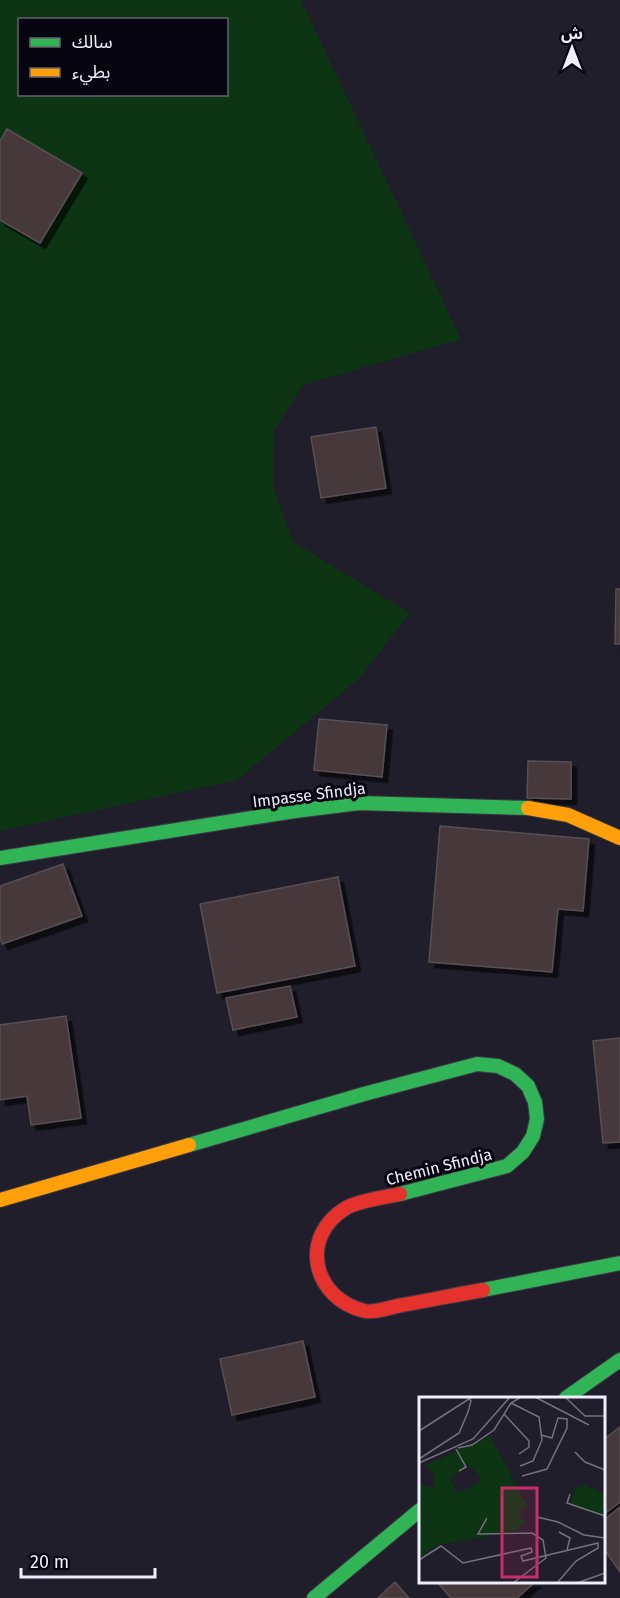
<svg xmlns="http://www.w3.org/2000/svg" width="620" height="1598" font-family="'Fira Sans','Noto Sans Arabic',sans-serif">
<defs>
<filter id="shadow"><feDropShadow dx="5.5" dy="5.5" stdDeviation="0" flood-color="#0009"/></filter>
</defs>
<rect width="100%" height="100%" fill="#201e2a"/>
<!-- green -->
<path fill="#0d3514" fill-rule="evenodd" d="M 0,0 L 301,0 L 461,339 L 303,385 L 274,431 L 273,487 L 293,542 L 410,613 L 359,679 L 237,780 L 0,831 ZM 20,20 L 226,20 L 226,94 L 20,94 Z"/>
<!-- building -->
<path fill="#46383a" stroke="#564f53" stroke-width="1.5" filter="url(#shadow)" d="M 7,129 L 82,173 L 40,243 L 0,220 L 0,141 Z
M 376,427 L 386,488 L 321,498 L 311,437 Z
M 616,589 L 620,589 L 620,644 L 615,644 Z
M 319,719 L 387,725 L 382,777 L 314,770 Z
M 528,761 L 571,762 L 571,799 L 527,798 Z
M 440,826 L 589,839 L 583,911 L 558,909 L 552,972 L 429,962 Z
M 63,864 L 82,916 L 2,944 L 0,937 L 0,886 Z
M 338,877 L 355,966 L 217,993 L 200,904 Z
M 290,986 L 297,1017 L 233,1030 L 226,998 Z
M 66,1016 L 81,1118 L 31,1125 L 27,1096 L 0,1100 L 0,1025 Z
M 620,1038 L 620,1142 L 603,1143 L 593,1041 Z
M 303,1341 L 315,1397 L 232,1415 L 220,1359 Z
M 620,1427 L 620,1502 L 604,1514 L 604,1439 Z
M 620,1507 L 620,1572 L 604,1549 L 604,1520 Z
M 395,1582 L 409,1598 L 378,1598 Z
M 437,1582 L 535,1582 L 517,1598 L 451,1598 Z"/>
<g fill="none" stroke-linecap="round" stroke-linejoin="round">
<!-- fast casing -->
<g stroke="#3b3a45" stroke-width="16">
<path id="fast" d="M 0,858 L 295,811 L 359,803 L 528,808
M 189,1145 L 364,1094 L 477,1064 L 498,1066 L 515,1074 L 528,1086 L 535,1102 L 537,1119 L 533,1136 L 523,1152 L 507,1166 L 400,1194
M 483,1290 L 620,1263
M 566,1398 L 620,1360
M 314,1598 L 420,1510"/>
</g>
<!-- slow casing -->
<g stroke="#3b3a45" stroke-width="16">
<path id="slow" d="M 528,808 L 568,815 L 620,838
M 0,1200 L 189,1145"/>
</g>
<!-- jam casing -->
<g stroke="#3b3a45" stroke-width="16">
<path id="jam" d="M 400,1194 C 386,1197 357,1201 346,1208 C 298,1237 313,1299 365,1311 C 375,1313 388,1308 397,1306 C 426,1301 454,1295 483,1290"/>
</g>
<!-- fast -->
<use href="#fast" stroke="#30b455" stroke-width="14"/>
<!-- slow -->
<use href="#slow" stroke="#ff9f0a" stroke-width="14"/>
<!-- jam -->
<use href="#jam" stroke="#e5322d" stroke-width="14"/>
</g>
<g text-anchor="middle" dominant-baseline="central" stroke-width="6" stroke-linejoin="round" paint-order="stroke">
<!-- street labels -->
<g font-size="16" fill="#efeeff" stroke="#07050f">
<text transform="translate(309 795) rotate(-7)">Impasse Sfindja</text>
<text transform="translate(439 1167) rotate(-14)">Chemin Sfindja</text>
</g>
</g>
<!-- overview -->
<g transform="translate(419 1397)">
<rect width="186" height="186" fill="#201e2a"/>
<path d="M 71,39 L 109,110 L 99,115 L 106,125 L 97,134 L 19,148 L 0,161 L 0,88 L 15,91 L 15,77 L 7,68 ZM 49,67 L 62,80 L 59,87 L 38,96 L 31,82 ZM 164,87 L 186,98 L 186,118 L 152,107 L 157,89 L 163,91 Z" fill="#0d3514" fill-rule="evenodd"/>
<path fill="none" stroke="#73717f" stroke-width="1.5" d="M 116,0 L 170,28M 146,0 L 166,19 L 186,19M 160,0 L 186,1M 92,6 L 120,20 L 123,43 L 114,64 L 101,69M 85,17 L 110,44 L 110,50 L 100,57M 0,34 L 53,0M 39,51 L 53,48 L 75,33 L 92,6 L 102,0M 37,52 L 47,70 L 40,74M 156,55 L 166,65 L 186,73M 0,62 L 40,36 L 49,15 L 52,4 L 49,0M 0,66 L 54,42 L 91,0M 103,79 L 128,72 L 148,31 L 148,22 L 139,21 L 133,41 L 122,38M 151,97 L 148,106 L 186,119M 118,120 L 139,125 L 165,138 L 186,141M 68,121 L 59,137 L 113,136 L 124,143 L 127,161 L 94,186M 140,135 L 151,141 L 148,153M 0,163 L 22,149 L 44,166 L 112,151 L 113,155 L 102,159 L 104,164 L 179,146 L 179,151 L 157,164 L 138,186M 158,186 L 186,176"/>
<path fill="#c62d6b" fill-opacity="0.15" stroke="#c62d6b" stroke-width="3" d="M 83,91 L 118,91 L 118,180 L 83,180 Z"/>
<rect width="186" height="186" fill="none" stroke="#efeeff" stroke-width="3"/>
</g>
<!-- legend -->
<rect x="18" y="18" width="210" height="78" fill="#07050f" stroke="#64626f" stroke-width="1.5"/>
<rect x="30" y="38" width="30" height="9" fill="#30b455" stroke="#64626f" stroke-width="1.5"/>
<text x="72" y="48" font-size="18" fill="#efeeff">سالك</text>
<rect x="30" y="68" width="30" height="9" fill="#ff9f0a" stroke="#64626f" stroke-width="1.5"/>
<text x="72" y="78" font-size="18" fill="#efeeff">بطيء</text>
<!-- north arrow -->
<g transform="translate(572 48)" stroke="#07050f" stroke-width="4.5" paint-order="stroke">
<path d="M0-4.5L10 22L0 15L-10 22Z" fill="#efeeff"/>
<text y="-9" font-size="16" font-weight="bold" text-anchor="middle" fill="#efeeff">ش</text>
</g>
<!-- scale -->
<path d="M21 1568v9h134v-9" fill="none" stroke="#efeeff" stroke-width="3"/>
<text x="30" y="1568" font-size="18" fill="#efeeff" stroke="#07050f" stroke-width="4.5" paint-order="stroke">20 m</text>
</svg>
